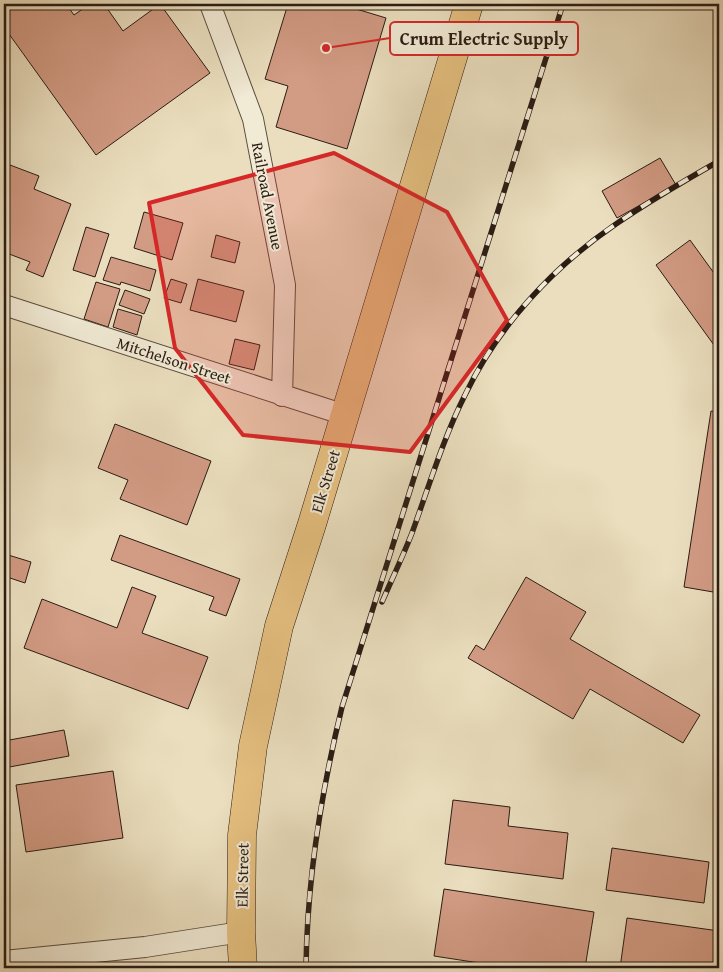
<svg xmlns="http://www.w3.org/2000/svg" width="723" height="972" font-family="'Gentium Book Plus',serif">
<rect width="100%" height="100%" fill="#eadebe"/>
<filter id="stains"><feTurbulence type="fractalNoise" baseFrequency=".004" numOctaves="4"/><feColorMatrix values="0 0 0 0 .2 0 0 0 0 .09 0 0 0 0 .02 0 0 0 .5 -.17"/></filter>
<radialGradient id="worn" r=".72"><stop offset=".6" stop-color="#630" stop-opacity="0"/><stop offset="1" stop-color="#630" stop-opacity=".3"/></radialGradient>
<!-- building -->
<path fill="#d29b84" stroke="#2b1c14" d="M 19,4 L 66,4 L 74,15 L 90,4 L 104,4 L 123,31 L 160,4 L 210,73 L 96,155 L 4,27 L 4,15 Z
M 288,4 L 340,4 L 386,18 L 347,149 L 276,127 L 288,86 L 265,79 Z
M 660,158 L 676,185 L 617,218 L 602,191 Z
M 10,165 L 39,176 L 34,189 L 71,204 L 43,277 L 26,270 L 30,262 L 4,252 L 4,180 Z
M 144,212 L 183,223 L 172,260 L 134,248 Z
M 86,227 L 109,234 L 95,277 L 73,270 Z
M 216,235 L 240,242 L 235,263 L 211,257 Z
M 690,240 L 719,280 L 719,352 L 656,265 Z
M 111,257 L 156,270 L 150,291 L 121,282 L 120,285 L 103,280 Z
M 171,279 L 187,284 L 181,303 L 164,298 Z
M 198,279 L 244,291 L 236,322 L 190,310 Z
M 96,282 L 120,289 L 108,327 L 84,319 Z
M 125,290 L 150,299 L 144,314 L 119,305 Z
M 118,309 L 142,316 L 137,335 L 113,327 Z
M 235,339 L 260,345 L 254,370 L 229,364 Z
M 711,411 L 719,412 L 719,593 L 684,587 Z
M 115,424 L 211,461 L 187,525 L 120,499 L 128,480 L 98,468 Z
M 120,535 L 240,579 L 226,616 L 209,610 L 214,597 L 111,560 Z
M 5,554 L 31,562 L 25,583 L 4,576 Z
M 526,577 L 586,612 L 570,639 L 700,715 L 683,743 L 590,689 L 573,719 L 468,658 L 476,645 L 484,650 Z
M 132,587 L 156,596 L 142,633 L 208,657 L 188,709 L 24,648 L 42,599 L 117,628 Z
M 64,730 L 69,756 L 4,768 L 4,741 Z
M 113,771 L 123,838 L 26,852 L 16,785 Z
M 453,800 L 510,807 L 508,826 L 568,833 L 563,879 L 445,864 Z
M 612,848 L 709,862 L 704,903 L 606,890 Z
M 444,889 L 594,912 L 585,968 L 512,968 L 434,956 Z
M 627,918 L 719,931 L 719,968 L 620,968 Z"/>
<g fill="none" stroke-linecap="round" stroke-linejoin="round">
<!-- street casing -->
<g stroke="#5b4c3e" stroke-width="22">
<path id="street" d="M 210,4 L 253,119 L 285,285 L 282,396
M 4,305 L 345,415
M 4,961 L 145,947 L 241,932"/>
</g>
<!-- primary casing -->
<g stroke="#2b1c14" stroke-width="29">
<path id="primary" d="M 243,968 L 241,932 L 242,835 L 253,746 L 279,626 L 312,524 L 469,4"/>
</g>
<!-- street -->
<use href="#street" stroke="#f1ead5" stroke-width="20"/>
<!-- primary -->
<use href="#primary" stroke="#e5bf7f" stroke-width="28"/>
<!-- rail casing -->
<g stroke="#2b1c14" stroke-width="5.5">
<path id="rail" d="M 382,602 C 392,579 403,556 412,533 C 429,486 443,439 465,395 C 498,326 553,267 616,224 C 649,201 684,181 719,161
M 306,968 C 307,879 321,793 342,707 L 563,4"/>
</g>
<!-- rail -->
<use href="#rail" stroke="#f1ead5" stroke-width="4" stroke-dasharray="11" stroke-linecap="butt"/>
</g>
<!-- marked area -->
<path fill="#d62828" fill-opacity="0.2" stroke="#d62828" stroke-width="4" stroke-linejoin="round" d="M 334,153 L 447,212 L 507,320 L 410,452 L 243,435 L 175,348 L 149,203 Z"/>
<g text-anchor="middle" dominant-baseline="central" stroke-width="4" stroke-linejoin="round" paint-order="stroke">
<!-- street labels -->
<g font-size="16" fill="#2b1c14" stroke="#f1ead5">
<text transform="translate(268 196) rotate(79)">Railroad Avenue</text>
<text transform="translate(174 360) rotate(18)">Mitchelson Street</text>
<text transform="translate(325 481) rotate(-73)">Elk Street</text>
<text transform="translate(242 875) rotate(-89)">Elk Street</text>
</g>
</g>
<!-- callouts -->
<path fill="none" stroke="#d62828" stroke-width="2" d="M326 48L390 38"/>
<circle fill="#d62828" stroke="#f1ead5" stroke-width="2" cx="326" cy="48" r="5"/>
<rect fill="#f1ead5" stroke="#d62828" stroke-width="2" x="390" y="22" width="188" height="33" rx="5"/>
<g font-size="18" text-anchor="middle" font-weight="bold" fill="#2b1c14">
<text x="484" y="45">Crum Electric Supply</text>
</g>
<!-- margin -->
<rect width="723" height="972" fill="none" stroke="#eadebe" stroke-width="20"/>
<rect x="5" y="5" width="713" height="962" fill="none" stroke="#2b1c14" stroke-width="2.5"/>
<rect x="10" y="10" width="703" height="952" fill="none" stroke="#2b1c14"/>
<rect width="100%" height="100%" filter="url(#stains)"/>
<rect width="100%" height="100%" fill="url(#worn)"/>
</svg>
